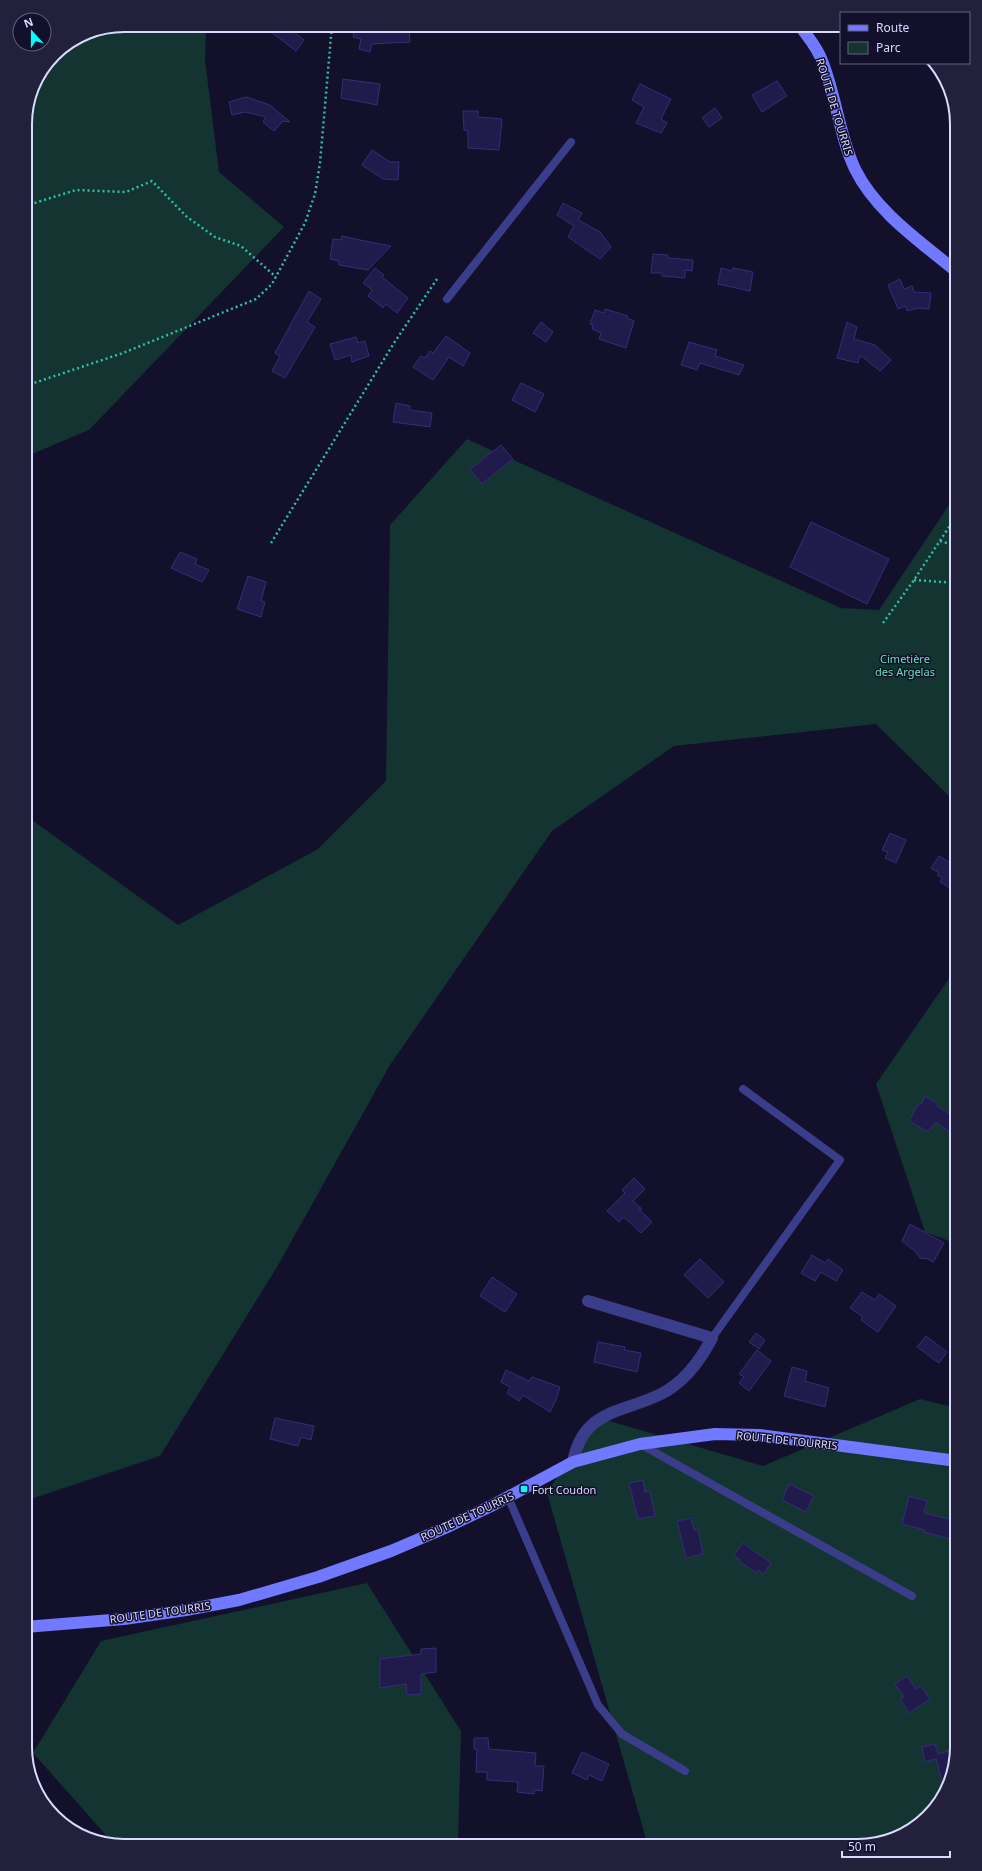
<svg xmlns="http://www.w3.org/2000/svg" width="982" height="1871" font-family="'Noto Sans',sans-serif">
<rect width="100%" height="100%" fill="#12102a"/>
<!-- green -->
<path fill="#133430" d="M 124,25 L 206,25 L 205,60 L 219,172 L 284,227 L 89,430 L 25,457 L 25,118 L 33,86 L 54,54 L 86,32 Z
M 467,439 L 841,608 L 879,610 L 957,493 L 957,804 L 876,724 L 674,746 L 552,831 L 390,1065 L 277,1267 L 160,1456 L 25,1501 L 25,815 L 178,925 L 318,849 L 386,781 L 390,525 Z
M 957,967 L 957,1244 L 925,1232 L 876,1084 Z
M 920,1399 L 957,1408 L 957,1747 L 940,1802 L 896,1838 L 858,1846 L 648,1846 L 547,1493 L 596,1417 L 763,1466 Z
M 367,1583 L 461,1731 L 458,1846 L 118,1846 L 107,1842 L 105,1834 L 33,1753 L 101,1641 Z"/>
<!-- building -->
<path fill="#211b4c" stroke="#352d78" d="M 276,25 L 300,25 L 295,33 L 304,40 L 296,51 L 271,32 Z
M 356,25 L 371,25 L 371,32 L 409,29 L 410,42 L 372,44 L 370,52 L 359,49 L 361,39 L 353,37 Z
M 343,79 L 380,84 L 377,105 L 341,98 Z
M 777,81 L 787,96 L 762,112 L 752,95 Z
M 640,84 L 671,99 L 661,119 L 667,123 L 661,133 L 636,123 L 644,107 L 632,100 Z
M 246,97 L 270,105 L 290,122 L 283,121 L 274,131 L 263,122 L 266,117 L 245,112 L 232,115 L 229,102 Z
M 715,108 L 722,118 L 709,127 L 702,118 Z
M 463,111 L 478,111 L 478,117 L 502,119 L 499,150 L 468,148 L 468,131 L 464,130 Z
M 372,150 L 390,162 L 399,162 L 398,180 L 383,179 L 362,165 Z
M 563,203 L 582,213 L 578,220 L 600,232 L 611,247 L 600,259 L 568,237 L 574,226 L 557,215 Z
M 342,236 L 360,240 L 391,246 L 368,270 L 339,265 L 339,261 L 330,259 L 333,239 L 341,240 Z
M 653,254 L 668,255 L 668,258 L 693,260 L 692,271 L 685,270 L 685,278 L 662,276 L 662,273 L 651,273 Z
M 375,268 L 384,275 L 382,277 L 408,298 L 397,313 L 386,304 L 383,308 L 368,296 L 372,290 L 363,283 Z
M 721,268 L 732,271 L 733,268 L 753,272 L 750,291 L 718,284 Z
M 900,279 L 904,289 L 912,286 L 914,292 L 931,293 L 929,309 L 918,308 L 907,311 L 905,306 L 898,309 L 888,285 Z
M 309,291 L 321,299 L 307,322 L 315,327 L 285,378 L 272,371 L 280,356 L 275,353 Z
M 605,309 L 628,316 L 627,318 L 634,321 L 626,348 L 599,339 L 601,333 L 592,329 L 593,325 L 590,324 L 595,310 L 604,313 Z
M 541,322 L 553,332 L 546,342 L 533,333 Z
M 847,322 L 857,327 L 854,339 L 875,345 L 891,360 L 880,371 L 860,355 L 858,363 L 837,358 Z
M 446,336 L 470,353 L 463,366 L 449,357 L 433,380 L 413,367 L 421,356 L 425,358 L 430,351 L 433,353 Z
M 356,337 L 358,343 L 365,341 L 369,356 L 352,362 L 351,355 L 335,360 L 330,344 Z
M 689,342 L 717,350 L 715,356 L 744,365 L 739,375 L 700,363 L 697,370 L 681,365 Z
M 521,383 L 544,394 L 535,412 L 512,400 Z
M 396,403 L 410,406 L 410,410 L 432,413 L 430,427 L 393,422 Z
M 501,445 L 513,459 L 482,484 L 470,469 Z
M 811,522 L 889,559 L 867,604 L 790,567 Z
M 180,552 L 197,559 L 195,564 L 209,570 L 202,582 L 171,568 Z
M 248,576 L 266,582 L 261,601 L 265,602 L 261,617 L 237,609 Z
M 890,833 L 906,840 L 896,863 L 885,858 L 888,852 L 882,850 Z
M 939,856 L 957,867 L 957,892 L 940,882 L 942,878 L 937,875 L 939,873 L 931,868 Z
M 925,1096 L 938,1104 L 937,1106 L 957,1118 L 957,1122 L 950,1132 L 935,1122 L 928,1132 L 909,1121 L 918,1104 L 921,1104 Z
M 634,1178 L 645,1189 L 633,1201 L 642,1209 L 639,1209 L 652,1222 L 641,1233 L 624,1217 L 619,1222 L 607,1211 L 625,1193 L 622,1190 Z
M 910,1224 L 944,1243 L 933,1262 L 928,1259 L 920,1258 L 916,1252 L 902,1241 Z
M 812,1255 L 825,1263 L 828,1259 L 843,1270 L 836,1281 L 821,1272 L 815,1281 L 801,1273 Z
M 700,1259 L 724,1282 L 708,1298 L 684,1275 Z
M 492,1277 L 517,1294 L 505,1312 L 480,1296 Z
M 862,1292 L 875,1300 L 879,1294 L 896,1306 L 878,1332 L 861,1320 L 863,1317 L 850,1308 Z
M 756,1333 L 765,1340 L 759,1349 L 749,1342 Z
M 926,1336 L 947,1352 L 939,1363 L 917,1347 Z
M 598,1342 L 625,1347 L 624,1350 L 641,1353 L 637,1372 L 594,1362 Z
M 757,1350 L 771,1361 L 749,1391 L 739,1383 L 744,1377 L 739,1374 Z
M 792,1367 L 807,1371 L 805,1381 L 829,1388 L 825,1407 L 784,1396 Z
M 506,1370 L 529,1381 L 532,1377 L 560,1387 L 556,1400 L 550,1412 L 523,1395 L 519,1401 L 507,1393 L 510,1387 L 501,1382 Z
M 275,1418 L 314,1426 L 311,1440 L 301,1437 L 298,1446 L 270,1439 Z
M 643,1480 L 645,1492 L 650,1491 L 655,1516 L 638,1519 L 629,1483 Z
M 789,1484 L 814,1496 L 806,1512 L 782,1500 Z
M 909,1496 L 927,1501 L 924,1513 L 957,1521 L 957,1534 L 952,1533 L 950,1539 L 924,1532 L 925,1530 L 902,1524 Z
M 691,1518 L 694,1530 L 698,1529 L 703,1554 L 686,1558 L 677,1521 Z
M 743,1543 L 771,1563 L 764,1574 L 758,1570 L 756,1573 L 739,1561 L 740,1560 L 734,1555 Z
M 436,1648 L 436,1672 L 421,1674 L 421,1694 L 407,1695 L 406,1684 L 380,1688 L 380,1659 L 421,1654 L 421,1649 Z
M 907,1676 L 916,1689 L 921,1686 L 930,1699 L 909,1713 L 900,1699 L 904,1697 L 895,1684 Z
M 474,1738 L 488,1738 L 489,1749 L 536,1753 L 535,1766 L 544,1766 L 542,1791 L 535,1790 L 534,1794 L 517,1792 L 518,1782 L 487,1780 L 487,1772 L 476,1772 L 477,1749 L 474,1749 Z
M 935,1744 L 938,1754 L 957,1749 L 944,1789 L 936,1759 L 925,1762 L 922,1747 Z
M 582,1752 L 609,1764 L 602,1781 L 589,1775 L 587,1780 L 572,1773 Z"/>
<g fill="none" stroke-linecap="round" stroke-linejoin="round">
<!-- path -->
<path stroke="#2dbfa9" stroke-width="2.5" stroke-dasharray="2 3" stroke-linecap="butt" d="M 25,206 L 76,190 L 126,192 L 152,181 L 187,217 L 215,237 L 241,246 L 276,277
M 25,386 L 123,353 L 256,299 L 272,284 L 305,223 L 315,194 L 320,163 L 332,25
M 940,541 L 957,546
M 271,543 L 394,343 L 437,279
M 914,580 L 957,583
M 883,623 L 914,580 L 957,515"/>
<!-- lane -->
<path stroke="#3a3e8a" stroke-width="8" d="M 447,299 L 571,142
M 712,1338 L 840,1160 L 743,1089
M 640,1444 L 912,1596
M 508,1497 L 598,1705 L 622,1734 L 685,1771"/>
<!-- street -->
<path stroke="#3a3e8a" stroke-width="12" d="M 573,1462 C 583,1409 623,1413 661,1394 C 685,1382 700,1361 712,1338 L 588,1301"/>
<!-- secondary -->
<path stroke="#7079ff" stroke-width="12" d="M 799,25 C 807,35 815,45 820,56 C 836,92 838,133 855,169 C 876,212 921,242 957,272
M 25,1627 L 124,1619 L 186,1610 L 239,1600 L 318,1577 L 391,1551 L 445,1528 L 493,1505 L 573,1462 L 640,1444 L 715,1434 L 759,1435 L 957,1461"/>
</g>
<!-- markers -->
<rect fill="#05fcff" stroke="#12102a" stroke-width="1.5" x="520" y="1485" width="8" height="8" rx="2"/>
<g text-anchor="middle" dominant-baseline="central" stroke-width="3" stroke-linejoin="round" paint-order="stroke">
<!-- street labels -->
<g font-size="11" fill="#dad9ff" stroke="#12102a">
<text transform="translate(835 107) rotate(73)">ROUTE DE TOURRIS</text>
<text transform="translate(787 1440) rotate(6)">ROUTE DE TOURRIS</text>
<text transform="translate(467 1516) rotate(-25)">ROUTE DE TOURRIS</text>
<text transform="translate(160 1612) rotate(-8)">ROUTE DE TOURRIS</text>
</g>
<!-- park labels -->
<g font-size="11" fill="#61e3b7" stroke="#12102a">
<text x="905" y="658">Cimetière<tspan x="905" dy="13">des Argelas</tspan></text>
</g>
<!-- poi labels -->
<g font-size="11" fill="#dad9ff" stroke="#12102a" text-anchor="start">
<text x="532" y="1489">Fort Coudon</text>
</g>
</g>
<!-- crop -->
<path d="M0 0H982V1871H0ZM124 32H858A92 92 0 0 1 950 124V1747A92 92 0 0 1 858 1839H124A92 92 0 0 1 32 1747V124A92 92 0 0 1 124 32Z" fill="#22203b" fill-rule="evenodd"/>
<path fill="none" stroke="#dad9ff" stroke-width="2" d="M124 32H858A92 92 0 0 1 950 124V1747A92 92 0 0 1 858 1839H124A92 92 0 0 1 32 1747V124A92 92 0 0 1 124 32Z"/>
<!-- legend -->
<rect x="840" y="12" width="130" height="52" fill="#12102a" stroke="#62607f"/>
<rect x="848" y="25" width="20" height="6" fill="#7079ff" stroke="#62607f"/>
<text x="876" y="32" font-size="12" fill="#dad9ff">Route</text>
<rect x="848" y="42" width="20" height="12" fill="#133430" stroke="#62607f"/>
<text x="876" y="52" font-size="12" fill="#dad9ff">Parc</text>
<!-- north arrow -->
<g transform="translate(32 32) rotate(339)"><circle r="19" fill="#12102a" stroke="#62607f"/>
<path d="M0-3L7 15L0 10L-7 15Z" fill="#05fcff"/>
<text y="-6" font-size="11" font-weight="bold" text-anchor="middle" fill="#dad9ff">N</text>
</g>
<!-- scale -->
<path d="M842 1851v6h108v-6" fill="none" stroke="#dad9ff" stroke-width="2"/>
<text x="848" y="1851" font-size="12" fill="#dad9ff" stroke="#12102a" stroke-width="3" paint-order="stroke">50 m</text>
</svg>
